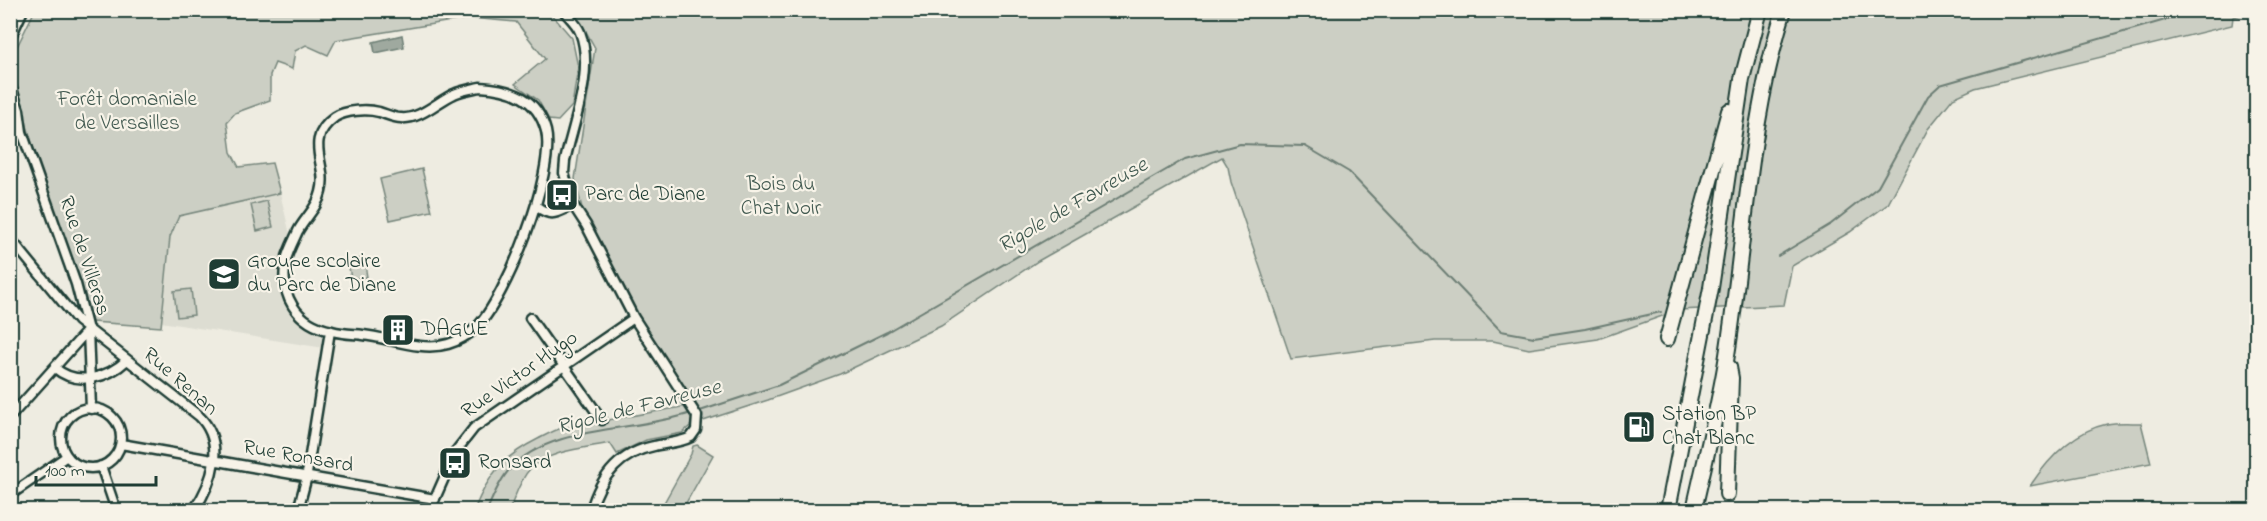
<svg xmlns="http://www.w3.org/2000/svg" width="2267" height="521" font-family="'Indie Flower',sans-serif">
<rect width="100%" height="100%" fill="#eeece1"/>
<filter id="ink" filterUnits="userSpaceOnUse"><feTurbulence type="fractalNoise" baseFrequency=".0167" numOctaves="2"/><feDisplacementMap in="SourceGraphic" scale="12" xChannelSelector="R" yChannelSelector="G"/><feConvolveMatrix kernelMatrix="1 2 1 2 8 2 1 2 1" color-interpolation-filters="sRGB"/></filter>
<g filter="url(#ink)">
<!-- built -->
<path fill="#ddddd2" d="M 280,193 L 292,243 L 284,295 L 294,317 L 302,325 L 323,337 L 327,342 L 324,348 L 161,322 L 170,237 L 179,216 Z"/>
<!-- green -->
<path fill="#cccfc4" stroke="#76867c" stroke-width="1.5" d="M 35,10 L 543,11 L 554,17 L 572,38 L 578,67 L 572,106 L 558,121 L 549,120 L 538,100 L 515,84 L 545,59 L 516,22 L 470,18 L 336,40 L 328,55 L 306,45 L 295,51 L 292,69 L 275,63 L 270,75 L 270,100 L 235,113 L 227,122 L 231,152 L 239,167 L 272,163 L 280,193 L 179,216 L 170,237 L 161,327 L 92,322 L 37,160 L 11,71 L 11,59 Z
M 554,11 L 2256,11 L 2233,17 L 2232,25 L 1975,88 L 1953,98 L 1928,129 L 1888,204 L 1850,232 L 1792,266 L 1784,305 L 1679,310 L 1598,339 L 1529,349 L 1493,341 L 1435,341 L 1291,359 L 1231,182 L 1228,167 L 1222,157 L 1038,261 L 941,326 L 840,374 L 768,400 L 700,422 L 642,332 L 586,225 L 575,179 L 595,48 L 584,28 Z
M 422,169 L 432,211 L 390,220 L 380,179 Z
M 267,201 L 273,227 L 257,231 L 251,205 Z
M 364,258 L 367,277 L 351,279 L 348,261 Z
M 191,289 L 194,315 L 177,317 L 174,291 Z
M 687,406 L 694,418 L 693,427 L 690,426 L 682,433 L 646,440 L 617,454 L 610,443 C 585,448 550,450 530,469 C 520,479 515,498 509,510 L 474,510 C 489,474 502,457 538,439 C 546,435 554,430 563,428 Z
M 2141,423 L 2151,463 L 2030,486 C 2048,459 2074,431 2107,424 C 2117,422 2130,423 2141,423 Z
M 697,445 L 713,455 L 682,510 L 660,510 L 691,454 L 693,446 Z"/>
<!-- water -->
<path fill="#9fa99f" stroke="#6c7e74" stroke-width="1.5" d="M 402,35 L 404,47 L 375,53 L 373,42 Z"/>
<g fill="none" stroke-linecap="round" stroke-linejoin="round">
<!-- stream -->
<path stroke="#6c7e74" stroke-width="2" d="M 1778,256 L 1831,224 L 1878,187 L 1928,96 L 1940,85 L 2200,10
M 697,412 L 779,385 L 887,332 L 1185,159 L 1240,144 L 1305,146 L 1349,172 L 1501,331 L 1534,337 L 1585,329 L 1661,312
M 487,510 C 493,497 499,481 509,470 C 550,424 636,432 691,413"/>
<!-- minor casing -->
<g stroke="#1f3d34" stroke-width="13">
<path id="minor" d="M 563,10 C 569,17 577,24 580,32 C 595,71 573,123 565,161 L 564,173 L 573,205 L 586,225 L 634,318 L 697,416 L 696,430 L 691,437 C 680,443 666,443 654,446 C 619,453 600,478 591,510
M 10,83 L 19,110 L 22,132 L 76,284 L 88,330 L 91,409
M 480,87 C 511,89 537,97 546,131 C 556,172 506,299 476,328 C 468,335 458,341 448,344 C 421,352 390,338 363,335 C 353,334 342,334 332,331 C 296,324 279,295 286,260 C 288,251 294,240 298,231 C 305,218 318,207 321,192 C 329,164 302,141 335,117 C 346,110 367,109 379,112 C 386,114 394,118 401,118 C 420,120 438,101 454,94 C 462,90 471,89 480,87 Z
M 10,132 L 22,132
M 536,206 C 552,218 556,213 573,205
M 10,238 L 78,321 L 199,416 C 226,443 213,482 194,510
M 530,318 L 602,420
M 55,368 C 77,387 108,378 127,360
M61 438a30 30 0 1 1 60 0a30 30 0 1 1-60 0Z
M 10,417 L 88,330
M 121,444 L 435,499
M 101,466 L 116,510
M 10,495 L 67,456
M 298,510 L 306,480 L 330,331
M 430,510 L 456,451 L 474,428 L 634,318"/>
</g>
<!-- tertiary casing -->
<g stroke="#1f3d34" stroke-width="15">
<path id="tertiary" d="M 10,36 L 22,10"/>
</g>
<!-- trunk casing -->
<g stroke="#1f3d34" stroke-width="18">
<path id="trunk" d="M 1667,339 L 1729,111
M 1727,494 L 1731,378 L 1729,367
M 1668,510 L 1711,288 L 1742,79 L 1760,10
M 1694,510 C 1705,459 1719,407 1727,355 C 1745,240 1749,121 1784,10"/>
</g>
<!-- minor -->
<use href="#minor" stroke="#f7f3e8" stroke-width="8"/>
<!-- tertiary -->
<use href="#tertiary" stroke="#f7f3e8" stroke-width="10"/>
<!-- trunk -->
<use href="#trunk" stroke="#f7f3e8" stroke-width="14"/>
</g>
</g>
<!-- icons -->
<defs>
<g id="bus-square" transform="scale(1.725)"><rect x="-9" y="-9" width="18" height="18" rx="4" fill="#1f3d34" stroke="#f7f3e8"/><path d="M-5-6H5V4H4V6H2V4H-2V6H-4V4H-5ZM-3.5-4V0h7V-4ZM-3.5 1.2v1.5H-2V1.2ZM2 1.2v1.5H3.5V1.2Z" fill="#fff"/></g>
<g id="school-square" transform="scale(1.725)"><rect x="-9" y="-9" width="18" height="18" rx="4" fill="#1f3d34" stroke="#f7f3e8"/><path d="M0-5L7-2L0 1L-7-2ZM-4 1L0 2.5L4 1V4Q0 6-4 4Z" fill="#fff"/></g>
<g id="building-square" transform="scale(1.725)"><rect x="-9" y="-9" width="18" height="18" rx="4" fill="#1f3d34" stroke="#f7f3e8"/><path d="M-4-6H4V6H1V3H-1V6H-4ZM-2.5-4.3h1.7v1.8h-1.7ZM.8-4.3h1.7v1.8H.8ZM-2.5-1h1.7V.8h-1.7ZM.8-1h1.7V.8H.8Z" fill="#fff"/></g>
<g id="fuel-square" transform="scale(1.725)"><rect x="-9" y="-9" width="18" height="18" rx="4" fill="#1f3d34" stroke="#f7f3e8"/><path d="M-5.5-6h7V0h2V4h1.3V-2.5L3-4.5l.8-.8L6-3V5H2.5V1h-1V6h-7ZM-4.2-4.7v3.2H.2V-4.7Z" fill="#fff"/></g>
</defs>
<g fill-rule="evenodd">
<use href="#bus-square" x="562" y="195"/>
<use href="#school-square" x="224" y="274"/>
<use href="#building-square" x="398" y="330"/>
<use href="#fuel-square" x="1639" y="427"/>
<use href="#bus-square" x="455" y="463"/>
</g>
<g text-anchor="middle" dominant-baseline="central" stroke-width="4.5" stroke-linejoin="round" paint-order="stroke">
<!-- park labels -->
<g font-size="21" fill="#425a51" stroke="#f7f3e8">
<text x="127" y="100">Forêt domaniale<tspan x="127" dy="24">de Versailles</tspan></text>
<text x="781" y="185">Bois du<tspan x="781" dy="24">Chat Noir</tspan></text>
</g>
<!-- poi labels -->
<g font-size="21" fill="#1f3d34" stroke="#f7f3e8" text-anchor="start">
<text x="585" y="195">Parc de Diane</text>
<text x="247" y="262">Groupe scolaire<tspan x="247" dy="24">du Parc de Diane</tspan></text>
<text x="421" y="330">DAGUE</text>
<text x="1662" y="415">Station BP<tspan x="1662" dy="24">Chat Blanc</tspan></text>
<text x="478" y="463">Ronsard</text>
</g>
<!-- street labels -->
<g font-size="21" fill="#1f3d34" stroke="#f7f3e8">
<text transform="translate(84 256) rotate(72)">Rue de Villeras</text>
<text transform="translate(520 375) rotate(-35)">Rue Victor Hugo</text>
<text transform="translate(180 382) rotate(41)">Rue Renan</text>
<text transform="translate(298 457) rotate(10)">Rue Ronsard</text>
</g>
<!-- water labels -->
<g font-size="22" font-style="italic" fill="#3f584f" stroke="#f7f3e8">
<text transform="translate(1073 206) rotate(-30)">Rigole de Favreuse</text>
<text transform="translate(639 408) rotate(-14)">Rigole de Favreuse</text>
</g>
</g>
<!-- margin -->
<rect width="2267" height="521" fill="none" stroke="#f7f3e8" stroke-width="36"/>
<rect x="18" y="18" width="2231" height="485" fill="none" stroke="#1f3d34" stroke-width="2" filter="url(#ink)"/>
<!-- scale -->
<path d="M36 476v9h120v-9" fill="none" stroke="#1f3d34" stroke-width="3"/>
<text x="45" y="476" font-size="18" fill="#1f3d34" stroke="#f7f3e8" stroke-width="4.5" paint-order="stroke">100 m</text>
</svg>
